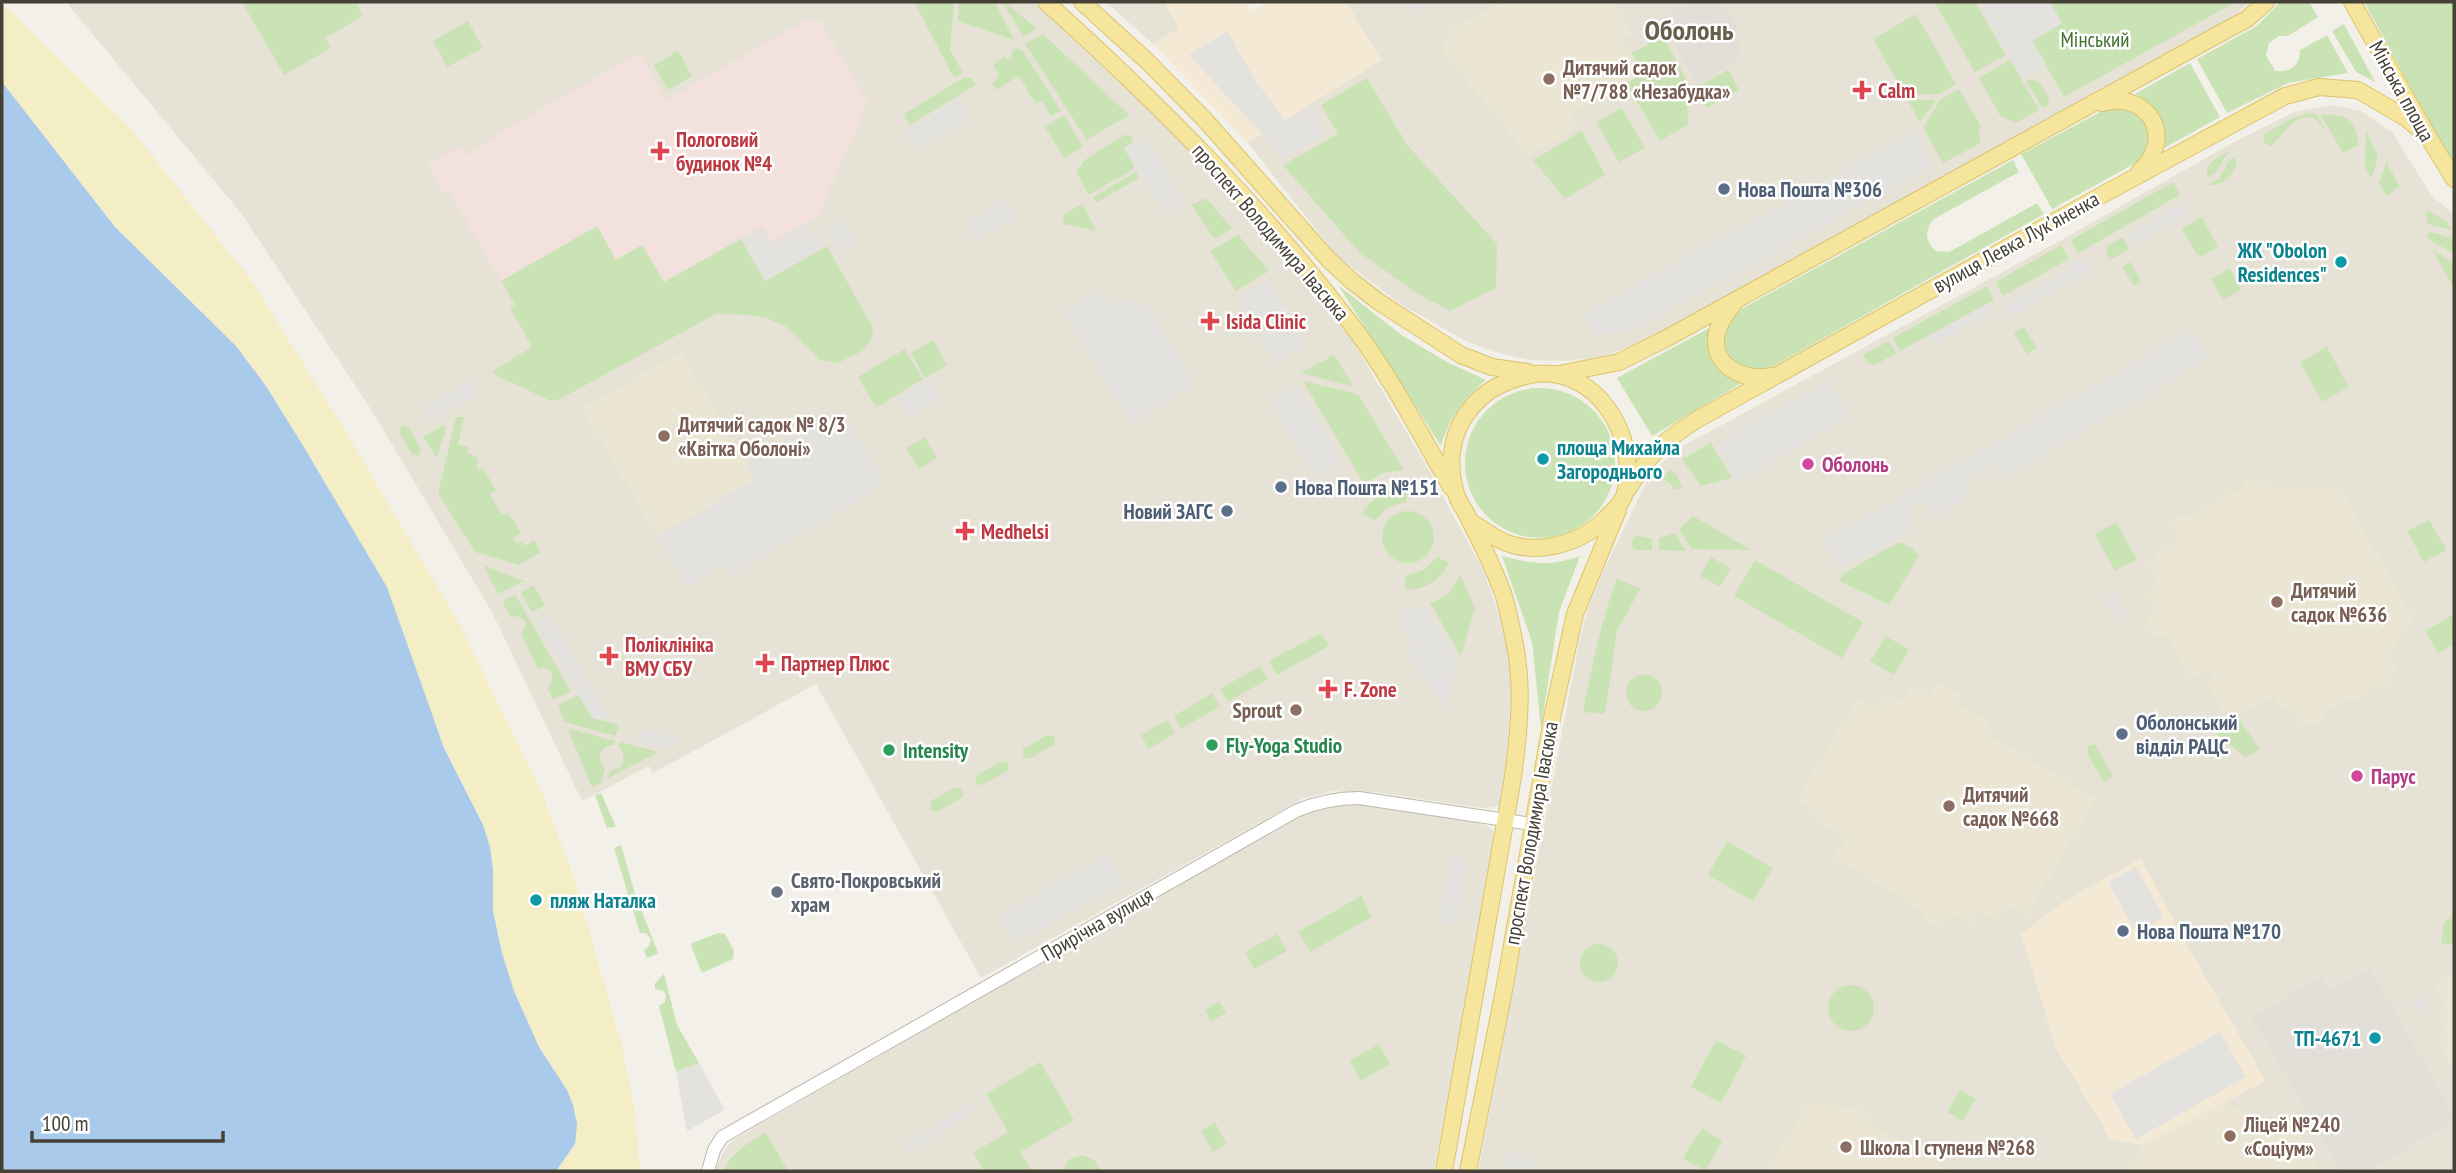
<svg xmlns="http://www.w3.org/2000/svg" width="2456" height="1173" font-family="'PT Sans Narrow',sans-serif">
<rect width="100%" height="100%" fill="#f2f0e8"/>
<!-- residential -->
<path fill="#e6e2d6" d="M 66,2 L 1034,2 L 1191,145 L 1352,340 L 1426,465 L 1482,568 L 1510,642 L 1515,731 L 1501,804 L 1494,807 L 1481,808 L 1375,792 L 1333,791 L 1304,798 L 981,978 L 816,684 L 653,773 L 649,766 L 582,801 L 492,612 L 372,411 L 241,213 Z
M 1106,2 L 1164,2 L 1179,28 L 1153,44 Z
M 1346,2 L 2251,2 L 2223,24 L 1656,337 L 1601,357 L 1566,361 L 1531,360 L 1499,353 L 1466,341 L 1400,304 L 1336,255 L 1248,143 L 1381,60 Z
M 2331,105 L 2361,111 L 2392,132 L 2431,195 L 2454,215 L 2454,1171 L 1478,1171 L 1579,643 L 1587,611 L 1604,570 L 1646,483 L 1662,463 L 1683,446 L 2063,239 L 2234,142 L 2294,112 Z
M 1357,803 L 1475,822 L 1489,827 L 1495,833 L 1497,840 L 1434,1171 L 715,1171 L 724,1151 L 733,1140 L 1294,818 L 1326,805 Z"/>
<!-- commercial -->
<path fill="#f3e9d5" d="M 1164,2 L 1245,2 L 1251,11 L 1268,2 L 1346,2 L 1381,60 L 1248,143 L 1153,44 L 1179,28 Z
M 2141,858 L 2187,945 L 2266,1081 L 2143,1145 L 2111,1140 L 2056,1048 L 2021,934 L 2064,901 Z"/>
<!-- industrial -->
<path fill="#e2dfd9" d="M 1691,2 L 1722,2 L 1736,25 L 1740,59 L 1696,84 L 1660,19 Z
M 2370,969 L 2454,1116 L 2454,1121 L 2368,1171 L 2341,1171 L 2252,1017 L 2322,977 L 2331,991 Z"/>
<!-- education -->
<path fill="#eae6d3" d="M 1502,2 L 1612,2 L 1631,34 L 1623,39 L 1642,74 L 1570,114 L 1577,127 L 1529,156 L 1442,51 L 1450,31 Z
M 681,352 L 756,480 L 657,536 L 582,409 Z
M 2246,479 L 2267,483 L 2271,488 L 2339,486 L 2413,617 L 2389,657 L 2396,670 L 2385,686 L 2370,687 L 2363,699 L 2345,699 L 2325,711 L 2319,722 L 2302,725 L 2294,711 L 2278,705 L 2273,696 L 2228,720 L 2206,683 L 2215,678 L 2210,669 L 2191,678 L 2165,635 L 2154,635 L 2145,619 L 2154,608 L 2144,596 L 2156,582 L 2148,567 L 2157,554 L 2175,544 L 2174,521 L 2178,517 L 2195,516 L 2201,504 L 2216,503 L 2224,489 L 2240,491 Z
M 1939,682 L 1963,696 L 1959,704 L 1989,721 L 1983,731 L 2096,799 L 2026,917 L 2007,906 L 1997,922 L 1979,911 L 1970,925 L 1949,913 L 1940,928 L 1921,916 L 1923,911 L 1834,858 L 1846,838 L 1812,818 L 1816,812 L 1796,800 L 1857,699 L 1875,709 L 1885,692 L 1902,702 L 1912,687 L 1929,697 Z
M 2444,975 L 2454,975 L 2454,1070 L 2436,1040 L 2445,1027 L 2438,1013 L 2445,1002 L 2436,985 Z
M 1810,1102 L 1859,1108 L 1861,1114 L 1870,1118 L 1868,1122 L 1953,1171 L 1765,1171 Z
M 2227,1102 L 2264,1126 L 2283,1118 L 2293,1124 L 2321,1171 L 2125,1171 L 2143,1145 Z"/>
<!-- medical -->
<path fill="#f2e1dc" d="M 808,19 L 820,21 L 868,102 L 818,216 L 772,242 L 762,226 L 664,282 L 643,245 L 616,260 L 597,227 L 501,281 L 450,193 L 445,195 L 427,165 L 460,147 L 466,155 L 497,137 L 496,135 L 639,53 L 666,100 Z"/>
<!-- green -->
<path fill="#cae3b4" d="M 242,2 L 355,2 L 363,16 L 325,38 L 331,48 L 284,75 Z
M 914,2 L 954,2 L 950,50 L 963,73 L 954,78 Z
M 959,2 L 995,2 L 1014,40 L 958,21 Z
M 1003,2 L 1005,2 L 1037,29 L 1023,37 Z
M 1938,2 L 1975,2 L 2006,55 L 1975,72 L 1935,3 Z
M 2050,2 L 2236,2 L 2064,97 L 2032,41 L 2062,23 Z
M 2280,2 L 2309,2 L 2318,17 L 2288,36 L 2279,36 L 2269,43 L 2266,55 L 2275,71 C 2290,73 2300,66 2300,50 L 2327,35 L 2348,73 L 2288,83 L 2227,113 L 2197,59 L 2257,26 Z
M 2364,2 L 2454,2 L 2454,166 L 2453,164 Z
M 1916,14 L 1956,84 L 1939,94 L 1905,95 L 1873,39 Z
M 468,21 L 483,48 L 447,67 L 433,41 Z
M 2344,24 L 2375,82 L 2356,72 L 2332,31 Z
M 1043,34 L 1129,115 L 1087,140 L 1025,44 Z
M 1663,36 L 1696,97 L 1687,102 L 1688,124 L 1660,141 L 1626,83 L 1643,74 L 1632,53 Z
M 1017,48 L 1023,51 L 1061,111 L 1051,116 L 1042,101 L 1036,104 L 1019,76 L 996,90 L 992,84 L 999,75 L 993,65 L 1004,56 L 1008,60 L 1012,58 L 1012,51 Z
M 678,51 L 692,76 L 668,90 L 654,65 Z
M 2010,60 L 2039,110 L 2016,123 L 2001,117 L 1979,78 Z
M 2190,63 L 2220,117 L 2164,148 C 2167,122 2156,106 2135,94 Z
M 1728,70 L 1739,90 L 1707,108 L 1696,88 Z
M 965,77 L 971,78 L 976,85 L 910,125 L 904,114 Z
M 1367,78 L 1408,146 L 1497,244 L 1496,288 L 1450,311 L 1415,292 L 1359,252 L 1283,165 L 1338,134 L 1321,105 Z
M 2031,79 C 2040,81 2051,96 2049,105 L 2042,108 L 2026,81 Z
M 1959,89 L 1981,127 L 1978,133 L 1981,143 L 1943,163 L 1923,128 L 1941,99 Z
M 1907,99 L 1936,100 L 1920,122 Z
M 2121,104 L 2144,115 L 2153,136 L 2144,156 L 2134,164 L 2052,209 L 2021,154 L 2108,108 Z
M 1622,108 L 1645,148 L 1619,162 L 1596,122 Z
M 2310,113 L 2317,115 L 2327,132 C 2323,129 2319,121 2315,119 C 2297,110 2281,137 2272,146 L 2264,143 L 2263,135 L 2291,119 Z
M 1064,115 L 1083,147 L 1064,158 L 1045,127 Z
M 2321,115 C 2346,114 2358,119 2358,145 L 2343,153 Z
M 1582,131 L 1605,175 L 1565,199 L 1533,160 Z
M 2366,131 L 2378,156 L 2372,178 L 2365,169 Z
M 1125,135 L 1130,135 L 1134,142 L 1124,148 L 1135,168 L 1089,195 L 1076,172 L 1086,159 Z
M 2231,150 C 2222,158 2220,171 2210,176 L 2207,175 C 2206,161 2220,157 2231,150 Z
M 2235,157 L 2237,164 C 2232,177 2222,186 2207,185 L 2219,179 L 2227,163 Z
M 2013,160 L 2019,172 L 1934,219 C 1924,230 1925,241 1936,251 L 1949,252 L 2037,203 L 2044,214 L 1774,366 L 1759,371 L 1735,366 L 1723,348 L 1725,324 L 1734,313 Z
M 2386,162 L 2400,186 L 2387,196 L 2379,184 Z
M 1136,172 L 1139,178 L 1096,203 L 1093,197 Z
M 2173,182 L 2180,195 L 2078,253 L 2071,240 Z
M 1206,198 L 1232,228 L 1214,239 L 1192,205 Z
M 1082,204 L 1097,231 L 1064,224 L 1063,215 Z
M 2429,211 L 2446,221 L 2452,230 L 2428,224 L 2426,213 Z
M 2202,217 L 2218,247 L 2203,256 L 2197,255 L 2182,229 Z
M 597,226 L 616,260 L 642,245 L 664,282 L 741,239 L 765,281 L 827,246 L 873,328 C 871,352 857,353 838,363 L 820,360 L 784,325 L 765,318 L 749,315 L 716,314 L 558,400 L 549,400 L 495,375 L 493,371 L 532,347 L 510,308 L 515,305 L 501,281 Z
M 2430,232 L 2454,238 L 2454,254 L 2430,240 L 2427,235 Z
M 1238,235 L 1269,271 L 1236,291 L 1210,251 Z
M 2123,237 L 2129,249 L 2110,260 L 2106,252 L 2107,246 Z
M 2061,245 L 2069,259 L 2003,296 L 1996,282 Z
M 2432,249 L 2454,263 L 2454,289 Z
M 2130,262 L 2141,281 L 2134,286 L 2122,267 Z
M 2230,268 L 2241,290 L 2223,300 L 2211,279 Z
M 1338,285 L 1400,334 L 1447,362 L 1486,380 C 1463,401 1450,415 1441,446 Z
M 1987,286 L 1994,300 L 1900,351 L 1893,338 Z
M 1711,327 L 1743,382 L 1652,436 L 1617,378 Z
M 2024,327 L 2037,348 L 2027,354 L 2014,333 Z
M 933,340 L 947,365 L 925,378 L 911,353 Z
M 1889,341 L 1896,353 L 1875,365 L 1868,363 L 1863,355 Z
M 2327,347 L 2349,387 L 2322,402 L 2300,362 Z
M 905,349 L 923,379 L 876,408 L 858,377 Z
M 1334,355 L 1354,387 L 1301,373 Z
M 1303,381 L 1358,394 L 1404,470 L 1383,473 L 1364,484 Z
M1465 463a75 75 0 1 1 150 0a75 75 0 1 1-150 0Z
M 456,417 L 464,417 L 458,444 L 468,447 L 468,453 L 475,456 L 479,462 L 476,465 L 479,471 L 483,468 L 496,490 L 490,495 L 502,515 L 508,512 L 521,533 L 513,538 L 517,544 L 522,541 L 525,546 L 534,540 L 541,552 L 519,565 L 475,552 L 438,493 Z
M 444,425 L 446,428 L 437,458 L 423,437 Z
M 402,426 L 409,427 L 421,450 L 419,455 L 413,455 L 399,433 Z
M 925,437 L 937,458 L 919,469 L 906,448 Z
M 1711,443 L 1732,478 L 1701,486 L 1682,459 Z
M 1670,469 L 1676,474 L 1683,488 L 1673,490 L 1671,484 L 1663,479 Z
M 1407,488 L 1406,502 L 1388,507 L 1374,521 L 1362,513 C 1373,496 1386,489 1407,488 Z
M1382 537a26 26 0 1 1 52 0a26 26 0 1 1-52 0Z
M 1693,516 L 1751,550 L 1692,549 L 1679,530 Z
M 2429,520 L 2447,550 L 2424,562 L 2407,531 Z
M 2116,522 L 2137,559 L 2115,571 L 2095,534 Z
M 1675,533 L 1686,551 L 1659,550 L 1659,538 Z
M 1635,535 L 1652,539 L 1652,550 L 1638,550 L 1631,547 Z
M 1899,542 L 1913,549 L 1919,556 L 1889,605 L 1840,581 L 1842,574 Z
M 1502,556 C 1535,564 1548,567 1580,556 L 1559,612 L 1541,728 L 1532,642 Z
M 1437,557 L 1449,563 C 1439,581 1426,589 1406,590 L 1405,576 L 1424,570 Z
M 1711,557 L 1731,569 L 1720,587 L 1700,576 Z
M 1755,560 L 1863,622 L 1842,658 L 1734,596 Z
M 483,565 L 524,581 L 498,594 Z
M 1460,574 L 1475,608 L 1461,656 L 1430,603 C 1446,598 1454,590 1460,574 Z
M 1617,578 L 1640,589 L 1617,631 L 1605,714 L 1583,712 C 1592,666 1601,621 1617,578 Z
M 533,585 L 545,605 L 532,612 L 521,593 Z
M 514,595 L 516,596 L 571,692 L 553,699 L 547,688 L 552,682 L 552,673 L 545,668 L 538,669 L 521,634 L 525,628 L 525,621 L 518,616 L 510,617 L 503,603 L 504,600 Z
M 2454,614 L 2454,644 L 2438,653 L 2425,631 Z
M 1321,633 L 1329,646 L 1277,675 L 1269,661 Z
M 1886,636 L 1909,650 L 1894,675 L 1870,661 Z
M 1260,666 L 1268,679 L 1228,702 L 1220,689 Z
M1626 693a18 18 0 1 1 36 0a18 18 0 1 1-36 0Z
M 1212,693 L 1220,706 L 1181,729 L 1174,716 Z
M 578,695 L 592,718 L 619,725 L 616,736 L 564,722 L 558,705 Z
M 2238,717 L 2260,750 L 2245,757 L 2215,732 Z
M 1167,720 L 1175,733 L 1149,749 L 1141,735 Z
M 571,729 L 615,741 L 614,745 C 605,745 599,751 600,760 L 605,768 L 601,783 L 592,787 L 569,732 Z
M 1047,735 L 1054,736 L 1055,744 L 1029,759 L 1023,757 L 1023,749 Z
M 620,742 L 658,752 L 607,779 L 611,770 C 624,769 627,757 619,747 Z
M 2095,744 L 2113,776 L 2104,782 L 2087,754 L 2088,746 Z
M 1001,761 L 1008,763 L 1009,770 L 983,785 L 977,784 L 975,780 L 977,775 Z
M 955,787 L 962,789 L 963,797 L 937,812 L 931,810 L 931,801 Z
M 601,793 L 616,827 L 607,828 L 595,795 Z
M 1727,841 L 1773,868 L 1753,901 L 1708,875 Z
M 621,845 L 635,894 L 658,953 L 647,958 L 644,950 L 649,946 L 651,939 L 646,933 L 640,933 L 614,848 Z
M 1361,896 L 1372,917 L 1310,952 L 1298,932 Z
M 2454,915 L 2454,945 L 2441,943 L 2444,922 Z
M 719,933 L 725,934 L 734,951 L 733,959 L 702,973 L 691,946 L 692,943 Z
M 1277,934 L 1287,951 L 1254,969 L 1245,952 Z
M1580 963a19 19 0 1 1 38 0a19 19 0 1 1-38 0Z
M 664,974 L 677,1025 L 699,1063 L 676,1072 L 659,1006 L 665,1002 L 666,994 L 663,991 L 655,989 L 655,983 Z
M1828 1008a23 23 0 1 1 46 0a23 23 0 1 1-46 0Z
M 1219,1001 L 1226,1013 L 1211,1021 L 1205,1010 Z
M 1716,1040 L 1746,1056 L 1721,1103 L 1691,1087 Z
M 1379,1044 L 1390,1064 L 1361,1081 L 1350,1061 Z
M 1040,1062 L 1074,1120 L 1020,1152 L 1032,1171 L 985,1171 L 973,1153 L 1008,1132 L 986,1094 Z
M 1960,1090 L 1976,1099 L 1963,1121 L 1947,1112 Z
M 1215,1123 L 1227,1144 L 1213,1152 L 1201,1131 Z
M 1702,1128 L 1722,1141 L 1705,1171 L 1683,1158 Z
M 765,1132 L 788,1171 L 724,1171 C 730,1153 750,1142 765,1132 Z
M 1083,1155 L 1095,1161 L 1101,1171 L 1062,1171 L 1070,1159 Z"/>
<!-- sand -->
<path fill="#f4eec6" d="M 2,3 L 132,130 L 251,280 L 343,427 L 461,627 L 542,793 L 574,878 L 621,1042 L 635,1111 L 640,1171 L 556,1171 L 575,1144 L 576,1117 L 567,1090 L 539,1047 L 514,991 L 502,953 L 493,911 L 493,870 L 490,847 L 483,825 L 444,748 L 387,587 L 302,444 L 266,386 L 236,347 L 115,227 L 2,82 Z"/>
<!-- parking -->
<path fill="#e4e2df" d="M 1406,2 L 1440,2 L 1414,16 Z
M 1977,2 L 2050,2 L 2062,23 L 2032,41 L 2047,66 L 2023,80 Z
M 1227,31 L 1256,81 L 1287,123 L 1312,109 L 1326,133 L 1284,158 L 1189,55 Z
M 960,99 L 971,118 L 915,150 L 904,132 Z
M 1914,132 L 1934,165 L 1628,333 L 1593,334 L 1583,314 Z
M 1145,136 L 1185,202 L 1165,214 L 1125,148 Z
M 1006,199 L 1017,218 L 976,241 L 965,222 Z
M 2181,203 L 2188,214 L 2135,245 L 2128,234 Z
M 843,219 L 857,243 L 840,252 L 827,228 Z
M 806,225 L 813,238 L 821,234 L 827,246 L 765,281 L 742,240 L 762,229 L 772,245 Z
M 2085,259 L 2092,270 L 2009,318 L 2002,307 Z
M 1268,279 L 1306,346 L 1275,364 L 1237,297 Z
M 1098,290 L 1107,305 L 1118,299 L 1149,306 L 1195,386 L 1131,423 L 1063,311 Z
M 1989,303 L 1995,312 L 1936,345 L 1931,335 Z
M 2192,330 L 2208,359 L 2000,479 L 1992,465 L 1964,481 L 1971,495 L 1934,517 L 1925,502 L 1906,512 L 1914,528 L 1840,570 L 1823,541 Z
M 930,378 L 942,398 L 910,417 L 898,398 Z
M 1829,380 L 1850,417 L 1738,480 L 1715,444 Z
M 469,381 L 478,394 L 431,421 L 422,407 Z
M 1298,385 L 1341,461 L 1313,476 L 1270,400 Z
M 841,409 L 881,474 L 877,489 L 731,575 L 724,564 L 688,586 L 657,536 L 755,480 L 746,464 Z
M 2115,593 L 2129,619 L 2119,625 L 2105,598 Z
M 1426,607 L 1456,657 L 1447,711 L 1408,655 L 1411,642 L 1396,611 Z
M 550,615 L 607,715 L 604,721 L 592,717 L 536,623 Z
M 640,728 L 683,741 L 667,749 L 636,741 Z
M 1108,854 L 1124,882 L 1015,944 L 999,916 Z
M 1451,855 L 1468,859 L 1456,924 L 1439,920 Z
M 2136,867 L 2164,917 L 2136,932 L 2108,882 Z
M 2422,995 L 2429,1008 L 2419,1014 L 2411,1000 Z
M 2220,1032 L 2246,1077 L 2136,1139 L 2110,1094 Z
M 699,1063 L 725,1110 L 687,1131 L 676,1072 Z
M 973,1102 L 978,1110 L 907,1153 L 902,1145 Z
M 1509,1151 L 1538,1163 L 1536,1171 L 1504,1171 Z"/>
<!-- water -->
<path fill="#a9caea" d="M 2,82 L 115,227 L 236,346 L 266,386 L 302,444 L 387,587 L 444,748 L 483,825 L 490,847 L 493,870 L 493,911 L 502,953 L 514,991 L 539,1047 L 567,1090 L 573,1105 L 577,1124 L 575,1144 L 556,1171 L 2,1171 Z"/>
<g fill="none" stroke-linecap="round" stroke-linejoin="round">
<!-- minor casing -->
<g stroke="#bdb8ab" stroke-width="14">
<path id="minor" d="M 708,1171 L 714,1150 L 722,1137 L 1296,811 C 1317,802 1336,798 1359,798 L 1532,824"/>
</g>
<!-- major casing -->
<g stroke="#dac36e" stroke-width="18">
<path id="major" d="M 1046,2 C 1156,101 1261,206 1351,324 C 1390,375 1419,432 1451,487
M 1082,2 L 1147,61 L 1205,120 L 1329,260 L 1353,282 L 1379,302 L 1461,355 L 1492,367 L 1528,372
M 2352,2 L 2429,138 L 2454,179
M 2102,103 C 2150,90 2176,139 2139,172
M 1734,303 C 1725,315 1715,328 1716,343 C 1717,370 1749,381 1771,376
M 1559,374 L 1619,362 L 1667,338 L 2219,34 L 2247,19 L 2266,2
M 1628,489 C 1650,453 1663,441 1698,419 L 2102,195 L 2285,96 L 2319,87 L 2358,90 L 2406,118 L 2429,138
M 1444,1171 L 1513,777 C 1519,731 1524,685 1514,640 C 1511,625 1508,608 1503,593 C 1494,569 1482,544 1470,521 C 1466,511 1458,502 1456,493 C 1448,467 1450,439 1465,416 C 1474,403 1485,392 1500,385 C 1511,380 1523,376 1535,374 C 1597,367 1637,435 1626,489 C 1624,502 1614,510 1605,519 C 1578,546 1532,557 1498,539 C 1489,534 1480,527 1471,522
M 1468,1171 L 1504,990 L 1553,713 L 1575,614 L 1618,510"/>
</g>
<!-- minor -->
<use href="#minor" stroke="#fff" stroke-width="12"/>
<!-- major -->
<use href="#major" stroke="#f6e59d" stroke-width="16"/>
</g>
<!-- markers -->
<g fill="#8d6e63" stroke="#fff" stroke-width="2.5">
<circle cx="1549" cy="79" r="7"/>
<circle cx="664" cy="436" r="7"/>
<circle cx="2277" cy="602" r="7"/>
<circle cx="1296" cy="710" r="7"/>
<circle cx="1949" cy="806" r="7"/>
<circle cx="2230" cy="1136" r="7"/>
<circle cx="1846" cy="1147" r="7"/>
</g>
<g fill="#e0444e" stroke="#fff" stroke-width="2.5">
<path d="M1858.5 79.5h7v7h7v7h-7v7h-7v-7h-7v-7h7z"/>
<path d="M656.5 140.5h7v7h7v7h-7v7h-7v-7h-7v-7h7z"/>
<path d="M1206.5 310.5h7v7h7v7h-7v7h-7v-7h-7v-7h7z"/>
<path d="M961.5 520.5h7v7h7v7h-7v7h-7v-7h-7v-7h7z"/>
<path d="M605.5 645.5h7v7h7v7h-7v7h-7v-7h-7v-7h7z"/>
<path d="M761.5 652.5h7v7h7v7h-7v7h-7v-7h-7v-7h7z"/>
<path d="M1324.5 678.5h7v7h7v7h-7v7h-7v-7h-7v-7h7z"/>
</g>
<g fill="#5c6f8a" stroke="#fff" stroke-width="2.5">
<circle cx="1724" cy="189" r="7"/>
<circle cx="1281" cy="487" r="7"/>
<circle cx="1227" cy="511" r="7"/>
<circle cx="2122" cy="734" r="7"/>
<circle cx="2123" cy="931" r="7"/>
</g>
<g fill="#0f9aa8" stroke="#fff" stroke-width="2.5">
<circle cx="2341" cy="262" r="7"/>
<circle cx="1543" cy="459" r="7"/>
<circle cx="536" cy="900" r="7"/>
<circle cx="2375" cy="1038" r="7"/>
</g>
<g fill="#d1479c" stroke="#fff" stroke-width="2.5">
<circle cx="1808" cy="464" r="7"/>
<circle cx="2357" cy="776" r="7"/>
</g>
<g fill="#2e9e5b" stroke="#fff" stroke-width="2.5">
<circle cx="1212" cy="745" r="7"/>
<circle cx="889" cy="750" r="7"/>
</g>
<circle fill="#6b7280" stroke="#fff" stroke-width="2.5" cx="777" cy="892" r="7"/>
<g text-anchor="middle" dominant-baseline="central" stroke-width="5" stroke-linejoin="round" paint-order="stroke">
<!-- park labels -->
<g font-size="21" fill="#42722f" stroke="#fff">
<text x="2095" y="39">Мінський</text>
</g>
<!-- education labels -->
<g font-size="21" font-weight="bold" fill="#785e54" stroke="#fff" text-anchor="start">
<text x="1563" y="67">Дитячий садок<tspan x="1563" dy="24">№7/788 «Незабудка»</tspan></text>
<text x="678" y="424">Дитячий садок № 8/3<tspan x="678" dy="24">«Квітка Оболоні»</tspan></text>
<text x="2291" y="590">Дитячий<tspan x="2291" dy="24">садок №636</tspan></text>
<text x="1282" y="710" text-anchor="end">Sprout</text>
<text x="1963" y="794">Дитячий<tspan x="1963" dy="24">садок №668</tspan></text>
<text x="2244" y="1124">Ліцей №240<tspan x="2244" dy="24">«Соціум»</tspan></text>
<text x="1860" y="1147">Школа І ступеня №268</text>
</g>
<!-- health labels -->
<g font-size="21" font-weight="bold" fill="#be3a42" stroke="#fff" text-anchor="start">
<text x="1878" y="90">Calm</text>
<text x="676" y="139">Пологовий<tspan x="676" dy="24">будинок №4</tspan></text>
<text x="1226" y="321">Isida Clinic</text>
<text x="981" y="531">Medhelsi</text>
<text x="625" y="644">Поліклініка<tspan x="625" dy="24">ВМУ СБУ</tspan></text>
<text x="781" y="663">Партнер Плюс</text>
<text x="1344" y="689">F. Zone</text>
</g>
<!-- street labels -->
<g font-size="21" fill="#454137" stroke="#fff">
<text transform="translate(2402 91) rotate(61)">Мінська площа</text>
<text transform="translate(1271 232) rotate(49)">проспект Володимира Івасюка</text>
<text transform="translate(2016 242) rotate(-29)">вулиця Левка Лукʼяненка</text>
<text transform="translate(1531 833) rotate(-80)">проспект Володимира Івасюка</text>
<text transform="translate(1097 924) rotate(-30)">Прирічна вулиця</text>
</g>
<!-- service labels -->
<g font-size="21" font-weight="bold" fill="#4e5e75" stroke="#fff" text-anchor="start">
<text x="1738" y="189">Нова Пошта №306</text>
<text x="1295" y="487">Нова Пошта №151</text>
<text x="1213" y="511" text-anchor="end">Новий ЗАГС</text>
<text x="2136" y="722">Оболонський<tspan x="2136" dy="24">відділ РАЦС</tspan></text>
<text x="2137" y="931">Нова Пошта №170</text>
</g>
<!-- culture labels -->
<g font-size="21" font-weight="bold" fill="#0d838f" stroke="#fff" text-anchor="end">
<text x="2327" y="250">ЖК "Obolon<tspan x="2327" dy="24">Residences"</tspan></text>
<text x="1557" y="447" text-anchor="start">площа Михайла<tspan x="1557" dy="24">Загороднього</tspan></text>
<text x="550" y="900" text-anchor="start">пляж Наталка</text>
<text x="2361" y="1038">ТП-4671</text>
</g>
<!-- hotel labels -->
<g font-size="21" font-weight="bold" fill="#b23c85" stroke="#fff" text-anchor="start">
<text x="1822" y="464">Оболонь</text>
<text x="2371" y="776">Парус</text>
</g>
<!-- leisure labels -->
<g font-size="21" font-weight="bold" fill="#27864d" stroke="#fff" text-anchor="start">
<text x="1226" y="745">Fly-Yoga Studio</text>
<text x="903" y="750">Intensity</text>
</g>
<!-- worship labels -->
<g font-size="21" font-weight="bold" fill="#5b616d" stroke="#fff" text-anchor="start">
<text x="791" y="880">Свято-Покровський<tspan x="791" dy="24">храм</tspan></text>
</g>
<!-- district labels -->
<g font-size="28" font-weight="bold" fill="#67604f" stroke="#fff">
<text x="1689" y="29">Оболонь</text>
</g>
</g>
<!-- border -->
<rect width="2456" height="1173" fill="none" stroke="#454137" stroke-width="7"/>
<!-- scale -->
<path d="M32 1131v10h191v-10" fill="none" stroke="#454137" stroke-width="3.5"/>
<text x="42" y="1131" font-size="21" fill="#454137" stroke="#ffffff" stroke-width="5" paint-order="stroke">100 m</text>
</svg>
